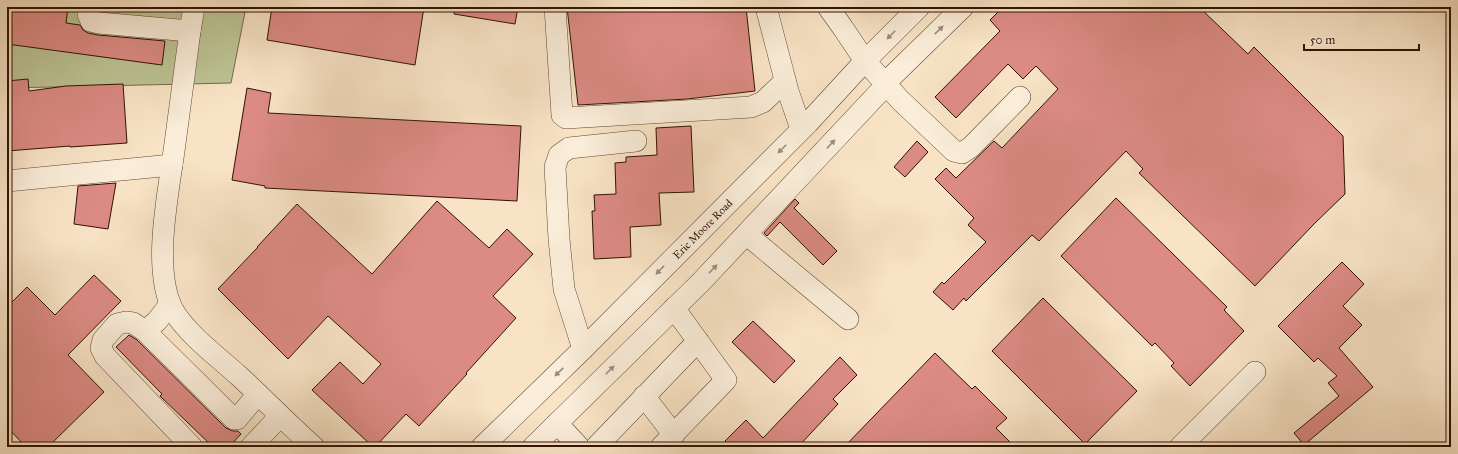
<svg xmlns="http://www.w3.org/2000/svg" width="1458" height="454" font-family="'IM FELL Great Primer',serif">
<rect width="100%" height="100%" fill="#f8e3c5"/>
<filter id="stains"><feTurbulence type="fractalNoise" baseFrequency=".005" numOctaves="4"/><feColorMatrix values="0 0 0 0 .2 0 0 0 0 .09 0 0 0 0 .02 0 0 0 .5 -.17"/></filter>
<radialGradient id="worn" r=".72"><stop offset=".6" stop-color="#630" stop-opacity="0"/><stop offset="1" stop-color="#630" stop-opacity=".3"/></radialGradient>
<!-- green -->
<path fill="#bdc495" stroke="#766b4c" d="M 7,7 L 246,7 L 231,83 L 7,88 Z"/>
<!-- building -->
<path fill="#dc8b84" stroke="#301204" d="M 7,7 L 68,7 L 66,23 L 80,25 L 83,30 L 88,33 L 98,35 L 165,41 L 162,65 L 7,44 Z
M 272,7 L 424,7 L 415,65 L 267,40 Z
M 455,7 L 518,7 L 515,24 L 454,14 Z
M 567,7 L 746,7 L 755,91 L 687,99 L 578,105 Z
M 1003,7 L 1199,7 L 1248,54 L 1254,47 L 1343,136 L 1345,194 L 1314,224 L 1255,286 L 1139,173 L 1143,169 L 1126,151 L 1039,241 L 1032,235 L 966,301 L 964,298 L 953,310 L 933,292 L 942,282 L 944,284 L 986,242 L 968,225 L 974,218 L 935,179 L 946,168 L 956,178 L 994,141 L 1002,148 L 1058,89 L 1036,66 L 1023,79 L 1008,64 L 956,118 L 935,97 L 1000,31 L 990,20 Z
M 28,79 L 29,91 L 66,86 L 123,84 L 127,143 L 70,147 L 70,146 L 7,151 L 7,81 Z
M 247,88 L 271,93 L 268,113 L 521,126 L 517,201 L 265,188 L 265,186 L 232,180 Z
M 691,126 L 694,192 L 659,193 L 661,225 L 630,227 L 631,257 L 594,259 L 592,211 L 595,211 L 594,195 L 616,194 L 615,163 L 626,162 L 626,157 L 657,155 L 656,128 Z
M 917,141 L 928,152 L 905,177 L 894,167 Z
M 116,183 L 108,229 L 74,224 L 78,186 Z
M 1116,198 L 1227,307 L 1224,310 L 1244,331 L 1190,386 L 1171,366 L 1174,363 L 1155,343 L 1152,346 L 1061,256 Z
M 795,199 L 799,203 L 794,208 L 837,251 L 823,265 L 780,222 L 767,236 L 764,233 Z
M 437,201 L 489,248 L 507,229 L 533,254 L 493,296 L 516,318 L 466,373 L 467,374 L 419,426 L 406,414 L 375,447 L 373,447 L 312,390 L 340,362 L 363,384 L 381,364 L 328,316 L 288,359 L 218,289 L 258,247 L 257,247 L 297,204 L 372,274 Z
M 1342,262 L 1364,284 L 1343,306 L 1362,325 L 1339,348 L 1373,387 L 1304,445 L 1294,433 L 1339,396 L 1328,383 L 1337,376 L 1318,358 L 1314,362 L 1278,326 Z
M 94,275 L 121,301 L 68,355 L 104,392 L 48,447 L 26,447 L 7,427 L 7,307 L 27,287 L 55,315 Z
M 1043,298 L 1137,391 L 1085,444 L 992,351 Z
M 753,321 L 795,361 L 774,383 L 732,342 Z
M 129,335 L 137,340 L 226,428 L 233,431 L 238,431 L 241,434 L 229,447 L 213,447 L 160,396 L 162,394 L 116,347 Z
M 935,353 L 972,389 L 975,386 L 1007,418 L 996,428 L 1015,447 L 844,447 Z
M 840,357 L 857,375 L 833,399 L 838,404 L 798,447 L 732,447 L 725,441 L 746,420 L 763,438 Z"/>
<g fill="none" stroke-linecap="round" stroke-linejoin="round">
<!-- minor casing -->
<g stroke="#624634" stroke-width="22">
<g id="minor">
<path d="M 90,7 L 88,14 L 91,21 L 99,23 L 190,31"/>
<path d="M 194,7 L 190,31 C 185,71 179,111 174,151 C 168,195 152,270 173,310 C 187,334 218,357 239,376 C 264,399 288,424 314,447"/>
<path d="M 555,7 L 562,115 L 566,118 L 751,107 L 763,102 L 785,81"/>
<path d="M 766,7 L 788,91 L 801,129"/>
<path d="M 828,7 L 843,28 L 865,61 L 900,100 L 954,151 L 962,153 L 971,147 L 1020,97"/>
<path d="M 7,181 L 172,165"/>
<path d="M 746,234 L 848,319"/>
<path d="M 145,331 L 157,321 L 170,304"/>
<path d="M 583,349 L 564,289 L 559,239 L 555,167 L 559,155 L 569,148 L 636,141"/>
<path d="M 644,396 L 674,435"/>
<path d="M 557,423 L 579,447"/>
<path d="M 192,447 L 105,356 L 101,348 L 103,340 L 117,324 L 126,322 L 133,323 L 145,331 L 234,419 L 237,419 L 258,394"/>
<path d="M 251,447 L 280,416"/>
<path id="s1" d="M 482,447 L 583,349 L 808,123 L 865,61 L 919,7"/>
<path d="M 533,447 L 701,282 L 886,85 L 885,83 L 963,7"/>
<path d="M 596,447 L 698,341"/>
<path d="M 661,447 L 726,380 L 674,308"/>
<path d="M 1180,447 L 1255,372"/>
</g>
</g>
<!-- minor -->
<use href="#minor" stroke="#faedd9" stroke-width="21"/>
</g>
<!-- one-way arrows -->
<defs><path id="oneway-solid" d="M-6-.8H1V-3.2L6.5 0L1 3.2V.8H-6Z"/></defs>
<g fill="#9f8a79">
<use href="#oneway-solid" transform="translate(939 30) rotate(-44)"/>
<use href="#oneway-solid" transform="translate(891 35) rotate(135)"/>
<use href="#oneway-solid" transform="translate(831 144) rotate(-47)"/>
<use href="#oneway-solid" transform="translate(782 149) rotate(135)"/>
<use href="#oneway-solid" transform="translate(713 269) rotate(-46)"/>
<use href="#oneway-solid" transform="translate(660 270) rotate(134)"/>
<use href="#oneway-solid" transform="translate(610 370) rotate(-45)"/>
<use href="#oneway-solid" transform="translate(559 372) rotate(136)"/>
</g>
<g text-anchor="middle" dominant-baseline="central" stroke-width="3.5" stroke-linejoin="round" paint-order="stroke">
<!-- street labels -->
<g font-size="11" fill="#301204" stroke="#faedd9">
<text stroke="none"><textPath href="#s1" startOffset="310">Eric Moore Road</textPath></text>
</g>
</g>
<!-- margin -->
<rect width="1458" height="454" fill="none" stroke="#f8e3c5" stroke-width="24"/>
<rect x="8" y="8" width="1442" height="438" fill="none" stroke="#301204" stroke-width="2"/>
<rect x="12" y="12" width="1434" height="430" fill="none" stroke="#301204"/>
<!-- scale -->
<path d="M1304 44v6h115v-6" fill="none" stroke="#301204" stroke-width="2"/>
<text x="1310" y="44" font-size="12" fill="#301204" stroke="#faedd9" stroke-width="3" paint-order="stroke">50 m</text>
<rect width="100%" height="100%" filter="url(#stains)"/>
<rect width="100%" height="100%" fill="url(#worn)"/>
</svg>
